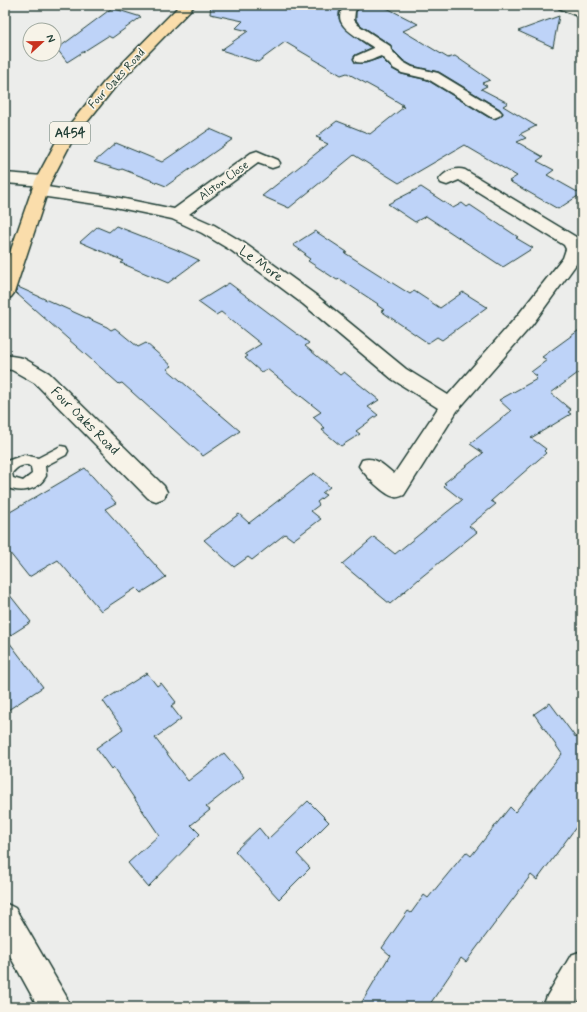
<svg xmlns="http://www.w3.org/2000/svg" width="587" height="1012" font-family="Mynerve,sans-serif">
<rect width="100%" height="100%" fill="#ecedeb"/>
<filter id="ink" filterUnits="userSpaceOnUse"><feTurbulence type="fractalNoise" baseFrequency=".025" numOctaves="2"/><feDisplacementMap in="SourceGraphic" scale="8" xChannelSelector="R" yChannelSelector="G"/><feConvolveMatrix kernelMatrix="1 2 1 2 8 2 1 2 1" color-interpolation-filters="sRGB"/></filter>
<g filter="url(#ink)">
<!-- building -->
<path fill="#bed3f8" stroke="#1f3d34" d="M 211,5 L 344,5 L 339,12 L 339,19 L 342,25 L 354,36 L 371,48 L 355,55 L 353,58 L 355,63 L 366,63 L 381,58 L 392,69 L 401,74 L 427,80 L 488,117 L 495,119 L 503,114 L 500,109 L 439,72 L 413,66 L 404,61 L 392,49 L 391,45 L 359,24 L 356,20 L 356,12 L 362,5 L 381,5 L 418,24 L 403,31 L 448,58 L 455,56 L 490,80 L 482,83 L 487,86 L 481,89 L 508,103 L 503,106 L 536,126 L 520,134 L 526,138 L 517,142 L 543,157 L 537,161 L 554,170 L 547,175 L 581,194 L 558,209 L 509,181 L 517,176 L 464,145 L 399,183 L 354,155 L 289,208 L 262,196 L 328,144 L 319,140 L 321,139 L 316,137 L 337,121 L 370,134 L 404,107 L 401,106 L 403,105 L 386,95 L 387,95 L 347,73 L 341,75 L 285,42 L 258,62 L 221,50 L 248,31 L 236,28 L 243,21 L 210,14 Z
M 112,8 L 141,17 L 112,38 L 108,36 L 67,62 L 57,49 Z
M 559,16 L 553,47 L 518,31 Z
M 210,129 L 233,139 L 166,186 L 122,169 L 120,170 L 94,162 L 116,143 L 162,162 Z
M 421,187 L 453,208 L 462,203 L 467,207 L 470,205 L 518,237 L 516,238 L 533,248 L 503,267 L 426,216 L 415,222 L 388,204 Z
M 116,226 L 175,249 L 199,260 L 168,283 L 121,263 L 124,261 L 80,242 L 97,227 L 109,232 Z
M 315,231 L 347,252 L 345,253 L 386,279 L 410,294 L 414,291 L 440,308 L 463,292 L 487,307 L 442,340 L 437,337 L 428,343 L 381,311 L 384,310 L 377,305 L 378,304 L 340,279 L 337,280 L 308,261 L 310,259 L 304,255 L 306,254 L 293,245 Z
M 229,283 L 309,343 L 305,346 L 340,375 L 344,372 L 379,400 L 368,407 L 378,415 L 356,431 L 360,434 L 341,446 L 322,430 L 325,428 L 313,417 L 321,412 L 267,369 L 261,372 L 245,358 L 248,356 L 245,354 L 261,344 L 221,312 L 216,315 L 198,302 Z
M 18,287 L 107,327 L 111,330 L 115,328 L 138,347 L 146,343 L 172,366 L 167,369 L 240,431 L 203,456 L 122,383 L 119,384 L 16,293 Z
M 582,328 L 582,370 L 551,393 L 571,410 L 568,412 L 571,414 L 531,438 L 546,449 L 544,451 L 546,453 L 491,501 L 496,504 L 469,526 L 477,532 L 419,579 L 390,604 L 342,564 L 374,537 L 395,554 L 462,500 L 444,486 L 446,484 L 444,483 L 483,453 L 470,444 L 511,411 L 499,400 L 537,379 L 535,377 L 537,376 L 531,372 L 547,360 L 542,357 Z
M 85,468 L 116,503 L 105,509 L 166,577 L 141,593 L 136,588 L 101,611 L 58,560 L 29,577 L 5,547 L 5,515 Z
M 314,473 L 330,487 L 322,493 L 326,495 L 317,502 L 319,505 L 311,511 L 321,519 L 293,540 L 285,534 L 252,560 L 248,557 L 234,567 L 204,540 L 239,514 L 249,523 Z
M 5,589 L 31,622 L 6,638 L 43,687 L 5,712 Z
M 147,673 L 157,686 L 161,683 L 176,702 L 171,706 L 181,719 L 155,738 L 188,781 L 224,753 L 244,777 L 206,807 L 210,810 L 191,825 L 200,834 L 148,887 L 128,863 L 159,835 L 113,767 L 111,769 L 96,748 L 123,729 L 103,701 Z
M 550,703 L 576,738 L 582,730 L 582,819 L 537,880 L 531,875 L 466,962 L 461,958 L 428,1007 L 359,1007 L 390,955 L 382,948 L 408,911 L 411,913 L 424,895 L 428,898 L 466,852 L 471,856 L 510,807 L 515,812 L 562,754 L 534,714 Z
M 308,801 L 329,822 L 297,854 L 310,868 L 279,899 L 235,851 L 259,828 L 268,839 Z"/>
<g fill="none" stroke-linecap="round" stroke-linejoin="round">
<!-- lane casing -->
<g stroke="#1f3d34" stroke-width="3">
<path id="lane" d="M 61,446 L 66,447 L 68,451 L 66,455 L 45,466 L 46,476 C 37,492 20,493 5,487 L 5,463 L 7,461 L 24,455 L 38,458 ZM 28,465 L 31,467 L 32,474 L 23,481 L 13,478 L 12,473 C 17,467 21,465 28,465 Z"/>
</g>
<!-- street casing -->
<g stroke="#1f3d34" stroke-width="3">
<path id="street" d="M 346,5 L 361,5 L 355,11 L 354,20 L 358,25 L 390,46 L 391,50 L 403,62 L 412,67 L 438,73 L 499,110 L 502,113 L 499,116 L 494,118 L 489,116 L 428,79 L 402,73 L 393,68 L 381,56 C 373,59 365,64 356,62 L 354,59 L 356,56 L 374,48 C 362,38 326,25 346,5 Z
M 257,151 L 278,160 L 280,163 L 278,166 L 272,168 L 258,163 L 189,214 L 214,225 L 244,243 L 317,296 L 406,369 L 448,395 L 518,315 L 563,258 L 566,249 L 564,245 L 459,180 L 447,185 L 441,183 L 439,180 C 444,172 455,167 465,170 L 576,237 C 583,247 584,253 577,263 L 532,325 L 457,411 L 404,495 C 401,496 398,498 395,497 C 385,496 364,474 359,466 L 362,460 C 376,456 384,466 394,474 L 438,408 L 392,379 L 303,304 L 232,251 L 202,233 L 172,219 L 110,206 L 40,196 L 34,195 L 32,191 L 34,187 L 40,186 L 110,196 L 174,209 L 251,153 Z
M 5,173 L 43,176 L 49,178 L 51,181 L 49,184 L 43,186 L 5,183 Z
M 5,355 L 23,358 L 49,373 L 164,486 L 167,492 L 164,498 L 156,501 L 148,498 L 35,383 L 12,370 L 5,369 Z
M 5,903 L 15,908 L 66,996 L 70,1007 L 38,1007 L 5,947 Z
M 582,951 L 582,995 L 575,1007 L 543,1007 L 547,996 L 571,955 Z"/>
</g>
<!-- secondary casing -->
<g stroke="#1f3d34" stroke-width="3">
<path id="secondary" d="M 557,5 L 574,5 L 582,9 L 582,18 L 559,8 Z"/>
</g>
<!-- primary casing -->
<g stroke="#1f3d34" stroke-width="3">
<path id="primary" d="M 180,5 L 195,5 L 115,87 L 72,141 L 51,181 L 14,293 L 11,297 L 5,299 L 5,267 L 35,181 L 57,140 L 105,81 Z"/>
</g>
<!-- lane -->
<use href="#lane" fill="#f7f3e8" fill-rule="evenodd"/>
<!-- street -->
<use href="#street" fill="#f7f3e8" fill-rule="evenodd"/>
<!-- secondary -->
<use href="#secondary" fill="#f7f3e8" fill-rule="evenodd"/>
<!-- primary -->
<use href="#primary" fill="#faddab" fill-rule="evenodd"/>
</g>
</g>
<g text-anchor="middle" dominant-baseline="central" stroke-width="3.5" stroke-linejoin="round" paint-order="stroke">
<!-- far-street labels -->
<g font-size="12" fill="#1f3d34" stroke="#f7f3e8">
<text transform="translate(117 79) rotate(-47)">Four Oaks Road</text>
<text transform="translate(224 181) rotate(-36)">Alston Close</text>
</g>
<!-- shield labels -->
<rect fill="#f7f3e8" stroke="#60746a" stroke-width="1" x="50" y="122" width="40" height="22" rx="3"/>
<g font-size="13" font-weight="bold" fill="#1f3d34">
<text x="70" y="133">A454</text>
</g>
<!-- street labels -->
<g font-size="14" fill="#1f3d34" stroke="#f7f3e8">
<text transform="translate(261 264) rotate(36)">Le More</text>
<text transform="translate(85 421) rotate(45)">Four Oaks Road</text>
</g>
</g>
<!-- margin -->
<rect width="587" height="1012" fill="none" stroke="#f7f3e8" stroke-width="20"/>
<rect x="10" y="10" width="567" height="992" fill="none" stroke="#1f3d34" stroke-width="1.5" filter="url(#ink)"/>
<!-- north arrow -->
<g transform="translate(42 42) rotate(68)"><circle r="19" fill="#f7f3e8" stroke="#a1aaa0"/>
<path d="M0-3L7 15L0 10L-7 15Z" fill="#c8321e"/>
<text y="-6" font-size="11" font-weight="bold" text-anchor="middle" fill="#1f3d34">N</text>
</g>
</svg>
